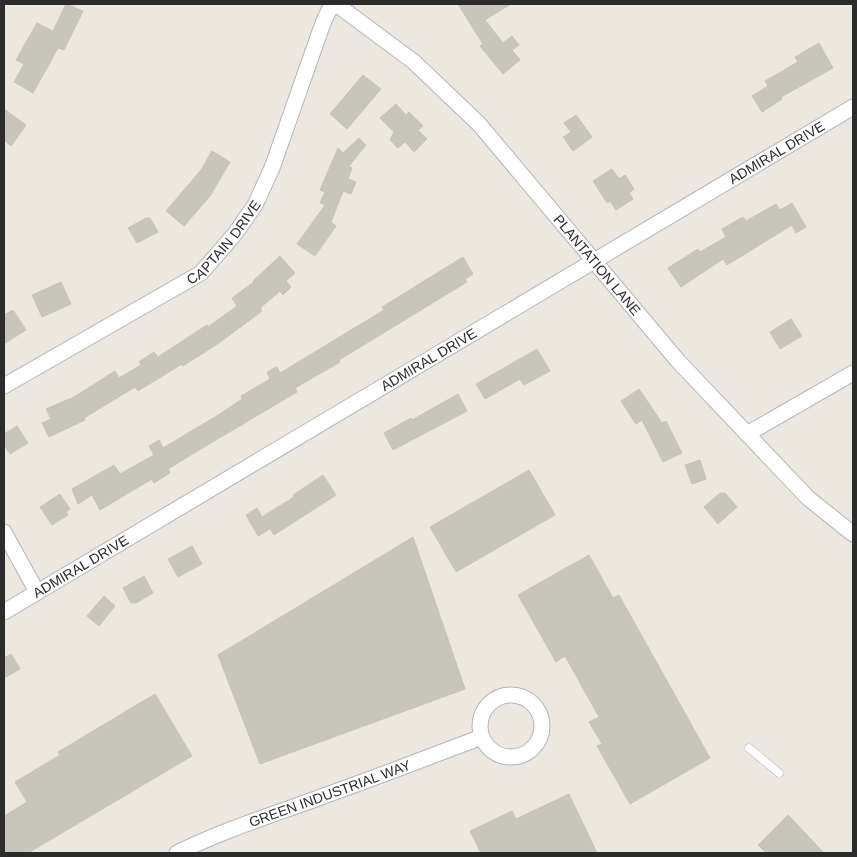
<svg xmlns="http://www.w3.org/2000/svg" width="857" height="857" font-family="Helvetica,sans-serif">
<rect width="100%" height="100%" fill="#ece7df"/>
<!-- building -->
<path fill="#c8c5bd" stroke="#c8c3b9" d="M 66,4 L 83,11 L 64,50 L 58,48 L 33,93 L 14,82 L 24,64 L 16,60 L 37,23 L 53,31 Z
M 458,4 L 511,4 L 485,20 L 503,43 L 512,36 L 519,45 L 512,50 L 520,60 L 503,74 L 480,46 L 483,44 Z
M 819,43 L 833,68 L 781,97 L 782,99 L 762,112 L 752,96 L 768,86 L 765,81 L 798,62 L 795,57 Z
M 363,75 L 381,89 L 347,129 L 330,114 Z
M 396,104 L 406,115 L 409,112 L 423,126 L 418,130 L 427,139 L 414,152 L 405,142 L 398,148 L 390,140 L 394,132 L 380,118 Z
M 4,109 L 26,125 L 11,146 L 4,140 Z
M 576,115 L 592,137 L 573,151 L 563,137 L 571,132 L 564,123 Z
M 359,138 L 366,145 L 349,166 L 352,168 L 348,179 L 356,182 L 351,194 L 343,191 L 331,222 L 336,226 L 315,256 L 297,244 L 325,205 L 320,203 L 325,192 L 320,190 L 338,148 L 343,153 Z
M 212,151 L 230,162 L 210,196 L 184,226 L 166,211 L 201,170 Z
M 612,169 L 619,179 L 625,175 L 634,189 L 629,193 L 633,199 L 616,210 L 610,201 L 607,203 L 593,181 Z
M 792,203 L 806,227 L 796,233 L 792,225 L 727,265 L 723,259 L 681,287 L 668,268 L 698,249 L 700,252 L 726,237 L 722,229 L 743,217 L 746,221 L 776,204 L 780,210 Z
M 146,218 L 150,218 L 158,232 L 137,243 L 128,228 Z
M 280,256 L 295,273 L 286,281 L 291,287 L 283,295 L 280,291 L 260,308 L 262,311 L 219,343 L 183,366 L 182,364 L 138,391 L 135,387 L 84,418 L 85,420 L 49,437 L 42,423 L 51,419 L 46,409 L 74,397 L 115,371 L 119,378 L 141,365 L 139,362 L 154,352 L 158,357 L 207,325 L 208,327 L 237,306 L 232,298 L 254,282 L 253,281 Z
M 463,257 L 473,274 L 465,279 L 467,282 L 339,360 L 340,362 L 295,388 L 297,392 L 199,450 L 168,469 L 170,473 L 154,483 L 152,479 L 100,510 L 92,495 L 78,504 L 72,489 L 114,465 L 120,474 L 154,455 L 149,446 L 159,440 L 163,448 L 220,414 L 242,399 L 241,396 L 270,379 L 267,372 L 277,367 L 280,373 L 300,361 L 384,310 L 382,307 Z
M 61,282 L 71,304 L 42,317 L 32,295 Z
M 13,310 L 26,330 L 4,344 L 4,315 Z
M 791,319 L 802,336 L 780,349 L 770,332 Z
M 537,349 L 550,371 L 524,385 L 520,379 L 485,399 L 476,384 Z
M 639,389 L 662,423 L 666,421 L 682,453 L 663,462 L 642,420 L 636,424 L 621,401 Z
M 458,394 L 467,411 L 393,450 L 384,433 L 411,418 L 412,420 Z
M 17,426 L 28,443 L 10,454 L 4,444 L 4,434 Z
M 700,460 L 706,479 L 692,484 L 685,465 Z
M 529,470 L 555,515 L 456,572 L 430,527 Z
M 323,475 L 336,495 L 274,535 L 270,529 L 258,536 L 246,515 L 257,508 L 262,517 L 294,497 L 293,495 Z
M 720,493 L 725,493 L 737,507 L 718,524 L 704,507 Z
M 60,494 L 70,509 L 66,512 L 68,515 L 52,525 L 40,507 Z
M 413,537 L 465,689 L 260,764 L 218,655 Z
M 192,546 L 202,564 L 178,577 L 168,559 Z
M 589,555 L 613,598 L 619,595 L 710,758 L 630,804 L 597,746 L 602,744 L 589,722 L 599,717 L 565,656 L 556,662 L 518,595 Z
M 144,576 L 153,593 L 136,603 L 131,603 L 123,588 Z
M 104,596 L 115,606 L 99,626 L 87,616 Z
M 11,654 L 20,669 L 4,678 L 4,658 Z
M 155,694 L 192,756 L 28,853 L 4,853 L 4,816 L 27,802 L 15,782 L 60,755 L 58,752 Z
M 569,794 L 597,853 L 481,853 L 470,831 L 512,811 L 516,819 Z
M 788,815 L 824,853 L 766,853 L 758,845 Z"/>
<g fill="none" stroke-linecap="round" stroke-linejoin="round">
<!-- service casing -->
<g stroke="#b2b5be" stroke-width="9">
<path id="service" d="M 749,748 L 779,773"/>
</g>
<!-- minor casing -->
<g stroke="#b2b5be" stroke-width="17">
<g id="minor">
<path id="s1" d="M 336,4 L 414,62 L 479,124 L 678,361 L 808,498 L 853,534"/>
<path id="s2" d="M 4,386 L 201,273 L 234,235 L 255,205 L 272,168 L 323,23 L 332,4"/>
<path d="M 747,434 L 853,373"/>
<path d="M 4,532 L 37,592"/>
<path id="s3" d="M 4,612 L 853,107"/>
<circle cx="511" cy="726" r="31"/>
<path id="s4" d="M 177,853 C 228,828 276,814 329,794 C 380,776 431,756 482,737"/>
</g>
</g>
<!-- service -->
<use href="#service" stroke="#fff" stroke-width="8"/>
<!-- minor -->
<use href="#minor" stroke="#fff" stroke-width="15"/>
</g>
<g text-anchor="middle" dominant-baseline="central" stroke-width="5" stroke-linejoin="round" paint-order="stroke">
<!-- street labels -->
<g font-size="14" fill="#2c2c2c" stroke="#fff">
<text stroke="none"><textPath href="#s3" startOffset="899">ADMIRAL DRIVE</textPath></text>
<text stroke="none"><textPath href="#s2" startOffset="265">CAPTAIN DRIVE</textPath></text>
<text stroke="none"><textPath href="#s1" startOffset="371">PLANTATION LANE</textPath></text>
<text stroke="none"><textPath href="#s3" startOffset="494">ADMIRAL DRIVE</textPath></text>
<text stroke="none"><textPath href="#s3" startOffset="89">ADMIRAL DRIVE</textPath></text>
<text stroke="none"><textPath href="#s4" startOffset="164">GREEN INDUSTRIAL WAY</textPath></text>
</g>
</g>
<!-- border -->
<rect width="857" height="857" fill="none" stroke="#2c2c2c" stroke-width="10"/>
</svg>
